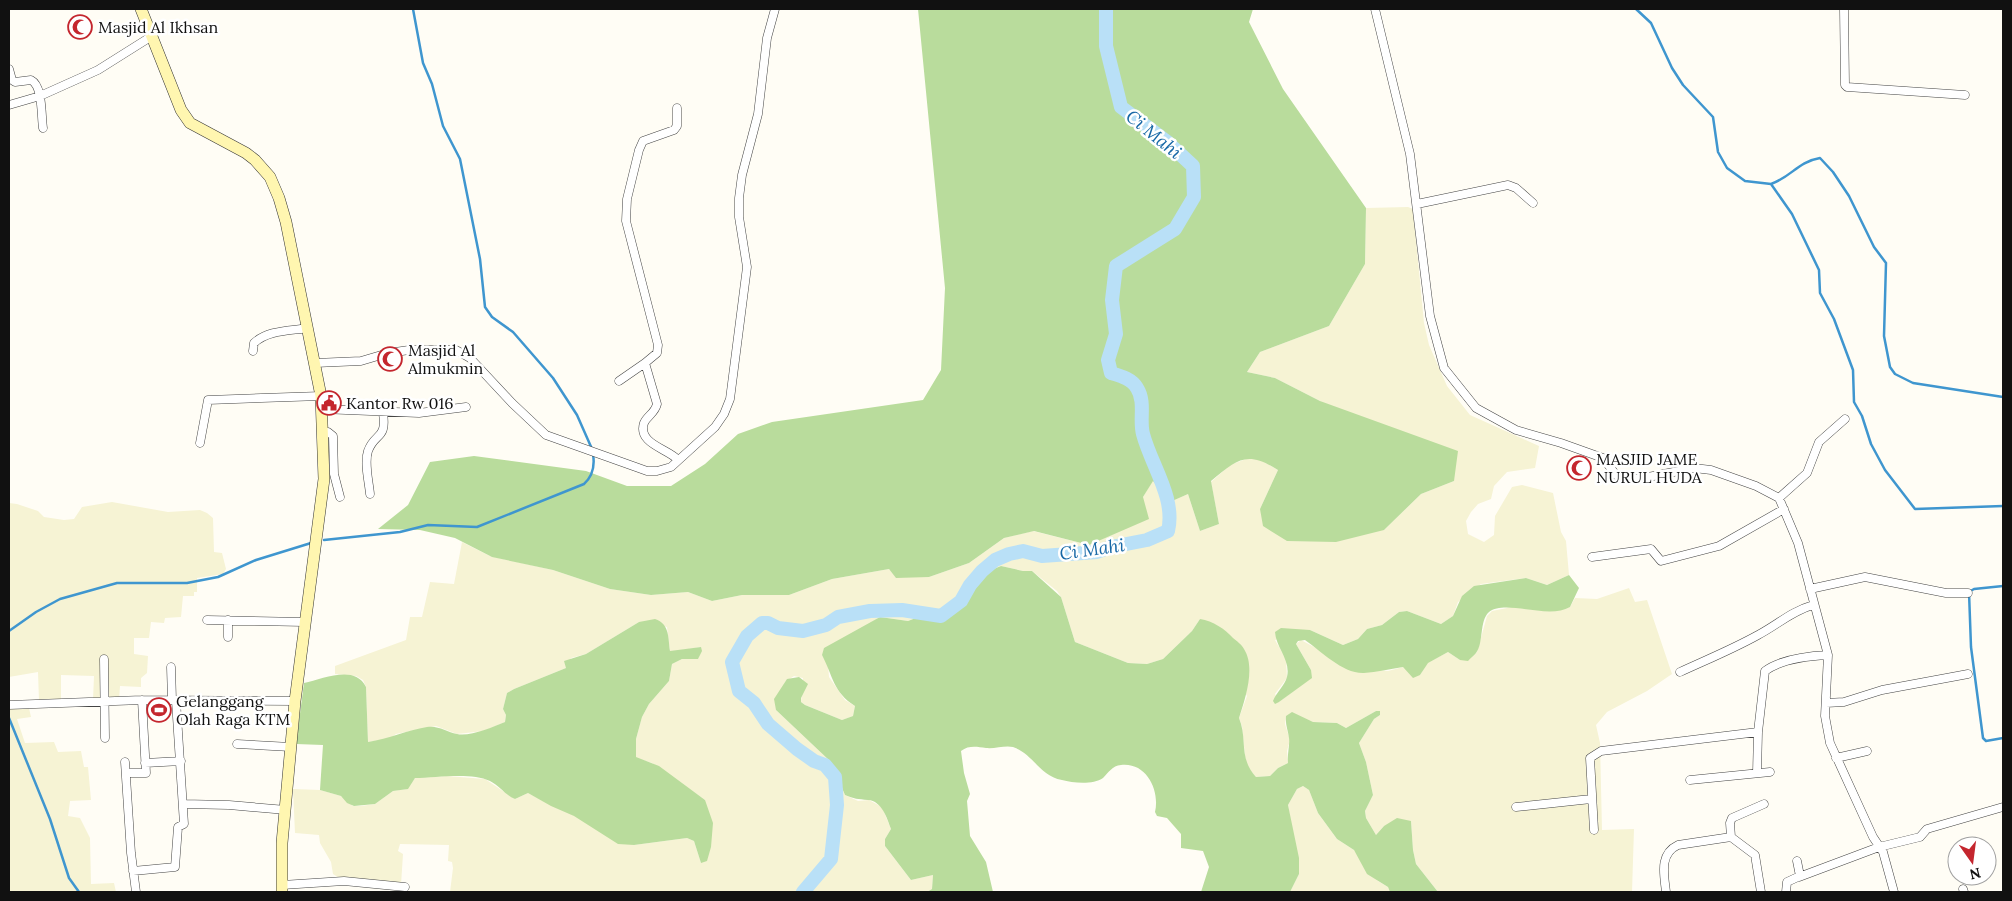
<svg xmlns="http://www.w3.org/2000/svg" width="2012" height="901" font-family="Lora,serif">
<rect width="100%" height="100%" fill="#fffdf5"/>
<!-- farmland -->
<path fill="#f6f3d4" d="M 1408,207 L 1413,209 L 1424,323 L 1429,345 L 1447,386 L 1470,415 L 1539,446 L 1535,468 L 1507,472 L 1494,486 L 1491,499 L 1478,504 L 1471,512 L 1466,521 L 1468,534 L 1484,542 L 1494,535 L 1495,516 L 1512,487 L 1522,485 L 1553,493 L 1561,532 L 1566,541 L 1569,575 L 1547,585 L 1526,578 L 1481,584 L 1458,602 L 1453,616 L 1441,624 L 1407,611 L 1399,612 L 1382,625 L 1367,629 L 1358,639 L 1343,645 L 1310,630 L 1275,640 L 1286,659 L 1287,678 L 1275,694 L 1279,702 L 1306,681 L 1311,670 L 1296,644 L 1301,640 L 1363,673 L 1374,670 L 1388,671 L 1403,667 L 1420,675 L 1427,663 L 1448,652 L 1460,660 L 1468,660 L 1477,652 L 1487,616 L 1492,611 L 1512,607 L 1546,611 L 1570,607 L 1575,598 L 1597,599 L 1629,588 L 1635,602 L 1647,600 L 1672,674 L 1647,691 L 1607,712 L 1596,725 L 1600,743 L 1602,830 L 1634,829 L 1632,892 L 1438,892 L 1416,864 L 1413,850 L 1411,821 L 1384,826 L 1376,835 L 1366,818 L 1365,811 L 1373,795 L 1366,762 L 1359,743 L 1374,719 L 1380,715 L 1376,711 L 1346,728 L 1337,723 L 1313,722 L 1286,716 L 1285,724 L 1290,740 L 1287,751 L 1288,763 L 1278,768 L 1270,776 L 1256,777 L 1246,766 L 1242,726 L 1239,718 L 1247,696 L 1200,619 L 1192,631 L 1163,659 L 1147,664 L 1128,663 L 1075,642 L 1061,597 L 1057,591 L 1032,571 L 1023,571 L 1001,566 L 986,572 L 963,603 L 939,609 L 908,621 L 880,617 L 822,655 L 828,665 L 829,677 L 845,700 L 855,706 L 853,716 L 842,720 L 805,705 L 801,702 L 803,678 L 794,676 L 785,682 L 776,710 L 831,762 L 845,795 L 858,801 L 869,800 L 882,807 L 891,829 L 885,839 L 885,846 L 911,880 L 933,875 L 932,889 L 927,892 L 450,892 L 453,868 L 452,862 L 448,861 L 449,845 L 400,844 L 398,851 L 403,854 L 401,885 L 339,878 L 333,874 L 331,862 L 320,843 L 319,835 L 295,833 L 293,789 L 320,790 L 341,796 L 353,806 L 361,806 L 375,804 L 393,791 L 407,789 L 415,778 L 447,776 L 485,779 L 515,799 L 528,793 L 634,845 L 687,838 L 694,841 L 701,863 L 705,800 L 652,763 L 636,758 L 636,739 L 642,717 L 649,704 L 669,681 L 672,664 L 682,659 L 698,659 L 701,647 L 670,652 L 667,627 L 639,622 L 586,654 L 571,658 L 566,668 L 514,689 L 507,693 L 503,709 L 506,715 L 505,722 L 484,731 L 457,734 L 436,726 L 396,734 L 389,739 L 368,742 L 366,687 L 363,680 L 356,676 L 335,674 L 335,666 L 406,640 L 410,617 L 422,617 L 430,582 L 454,584 L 462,542 L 490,556 L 553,570 L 610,589 L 651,595 L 688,592 L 712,601 L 742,595 L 789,595 L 832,579 L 889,569 L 896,577 L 929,577 L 969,563 L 1004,538 L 1033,531 L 1089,545 L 1143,497 L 1153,480 L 1170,502 L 1188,494 L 1200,531 L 1219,524 L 1211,482 L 1230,465 L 1246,459 L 1258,458 L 1278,470 L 1260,509 L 1384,530 L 1421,494 L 1454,481 L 1320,401 L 1275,378 L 1247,372 L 1260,352 L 1329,326 L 1365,264 L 1366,208 Z
M 112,502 L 168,512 L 200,510 L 207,513 L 213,518 L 214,552 L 222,553 L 226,569 L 223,574 L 197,578 L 197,592 L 194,592 L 194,596 L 183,596 L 181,617 L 165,618 L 164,623 L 151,622 L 149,638 L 134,638 L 134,654 L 148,656 L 147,673 L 141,678 L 141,687 L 120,686 L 119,700 L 93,700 L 94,676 L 61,675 L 61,701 L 39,701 L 38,672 L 9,677 L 9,503 L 17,504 L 38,511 L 44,517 L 64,520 L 74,519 L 82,507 Z
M 9,708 L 29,708 L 31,717 L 17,719 L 25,743 L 54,742 L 58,752 L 81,751 L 84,767 L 88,767 L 91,800 L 70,801 L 68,816 L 80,818 L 90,838 L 91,884 L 114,883 L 116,892 L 9,892 Z
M 1303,786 L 1309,790 L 1318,813 L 1337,839 L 1354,850 L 1378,881 L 1388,887 L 1390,892 L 1290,892 L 1299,874 L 1288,805 L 1297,789 Z"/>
<!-- forest -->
<path fill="#b9dc9c" d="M 918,9 L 1253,9 L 1249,22 L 1283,89 L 1366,208 L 1365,264 L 1329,326 L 1260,352 L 1247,372 L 1275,378 L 1320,401 L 1458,451 L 1454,481 L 1421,494 L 1384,530 L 1336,542 L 1287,541 L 1263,526 L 1260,509 L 1278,470 C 1247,450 1237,459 1211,481 L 1219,524 L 1200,531 L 1188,494 L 1170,502 L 1153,481 L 1143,497 L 1149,519 L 1089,545 L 1034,531 L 1004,538 L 969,563 L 929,577 L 896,578 L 889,569 L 832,579 L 789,595 L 742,595 L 712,601 L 688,592 L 651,595 L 610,589 L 553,570 L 492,557 L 455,538 L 420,530 L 378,529 L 408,505 L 430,462 L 474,456 L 586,471 L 627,486 L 671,486 L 705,464 L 738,434 L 772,422 L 923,400 L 941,370 L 945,288 Z
M 1001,566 L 1023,571 L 1032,571 L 1061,597 L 1075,642 L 1128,663 L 1147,664 L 1163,659 L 1192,631 L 1200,619 C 1213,621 1225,629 1233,638 C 1237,641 1242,645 1244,649 C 1256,668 1245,699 1239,718 C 1248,740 1238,757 1256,777 L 1270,776 L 1278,768 L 1288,763 C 1287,755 1290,745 1289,738 C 1288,730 1285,724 1286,716 L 1292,712 L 1313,722 L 1337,723 L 1346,728 L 1376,711 L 1380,711 L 1380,715 L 1374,719 L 1359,743 L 1366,762 L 1373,795 L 1365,811 L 1366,818 L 1376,835 L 1384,826 L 1397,818 L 1411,821 L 1413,850 L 1416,864 L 1438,892 L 1390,892 L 1388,887 L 1367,874 L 1354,850 L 1337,839 L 1318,813 L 1309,790 L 1303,786 L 1297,789 L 1288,805 L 1299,858 L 1299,874 L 1290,892 L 1201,892 L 1209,867 L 1203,851 L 1181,848 L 1181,834 L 1167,818 L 1157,816 L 1155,812 C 1160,791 1147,762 1121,765 C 1112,766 1109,772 1103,778 C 1093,785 1073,783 1062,780 C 1039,776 1034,754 1013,747 C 1005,745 995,749 986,748 C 977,747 969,745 961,751 L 964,773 L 970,794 L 967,801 L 970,836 L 986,862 L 993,892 L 927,892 L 932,889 L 933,875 L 911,880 L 885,846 L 885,839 L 891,829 C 887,818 882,801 868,800 C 858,799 854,799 845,795 L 831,762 L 776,710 L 774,699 L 787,679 L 799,677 L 808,684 L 801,698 L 801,702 L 805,705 L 842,720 L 853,716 L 855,706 C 833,692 833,676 822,655 L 824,648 L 880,617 L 908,621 L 939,609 L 963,603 L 986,572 Z
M 1569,575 L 1579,588 L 1570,607 C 1548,620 1506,599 1489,612 C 1479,621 1484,643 1476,653 C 1474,656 1470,658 1468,661 L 1460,660 L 1448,652 L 1428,663 L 1420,675 L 1413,678 L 1403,667 C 1389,669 1377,672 1364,673 C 1343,674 1321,651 1305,640 L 1298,641 L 1296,644 L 1311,670 L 1312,678 L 1279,702 L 1275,704 L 1273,701 C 1276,693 1285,685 1287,677 C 1291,660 1276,648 1275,632 L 1281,628 L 1310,630 L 1343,645 L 1358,639 L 1367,629 L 1382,625 L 1399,612 L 1407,611 L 1441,624 L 1453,616 L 1462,596 L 1474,586 L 1526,578 L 1547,585 Z
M 655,619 C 670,624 668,638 670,651 L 701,647 L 702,651 L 698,659 L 682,659 L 672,664 L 669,681 L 649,704 L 642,717 L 636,739 L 636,757 L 659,766 L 705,800 L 713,823 L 711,847 L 707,861 L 701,863 L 694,841 L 687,838 L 634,845 L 618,844 L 574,816 L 551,806 L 528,793 L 515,799 C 505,795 500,786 490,781 C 471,772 436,778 415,778 L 408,789 L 393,791 L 375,804 L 354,806 L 347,803 L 341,796 L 320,790 L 323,745 L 296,744 L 304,683 C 323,679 355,664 366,687 L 368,742 C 389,739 407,730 427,727 C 438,725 447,732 457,734 C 469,737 493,727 505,722 L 506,715 L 503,709 L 507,693 L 514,689 L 566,668 L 564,661 L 586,654 L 639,622 Z"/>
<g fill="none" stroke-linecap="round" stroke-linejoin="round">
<!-- stream -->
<path stroke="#3f96cf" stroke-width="2.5" d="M 413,9 L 423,63 L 432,84 L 443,126 L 460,159 L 480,259 L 485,307 L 492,317 L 513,332 L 553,378 L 577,415 L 592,449
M 1636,9 L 1651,23 L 1672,68 L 1683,85 L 1713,117 L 1718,152 L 1727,168 L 1745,181 L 1771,184 L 1792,214 L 1819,270 L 1820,293 L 1834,319 L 1853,370 L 1854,402 L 1862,416 L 1871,444 L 1885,470 L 1915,509 L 2003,506
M 1771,184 C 1793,176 1797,162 1820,158 L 1833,172 L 1849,196 L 1874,247 L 1886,263 L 1884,336 L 1890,367 L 1895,374 L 1913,383 L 2003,397
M 324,540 L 400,532 L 428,525 L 477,527 L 584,484 C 593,476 595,466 593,454
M 2003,586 L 1974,589 L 1969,592 L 1971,647 L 1983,738 L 1986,741 L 2003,738
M 9,631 L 36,612 L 60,599 L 117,583 L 187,583 L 218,577 L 256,560 L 311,543
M 9,718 L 50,819 L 69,878 L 79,892"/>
<!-- river -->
<path stroke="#b9e0f7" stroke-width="14" d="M 803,892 L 831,859 L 837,805 L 835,777 L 825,765 L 814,761 L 797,749 L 768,724 L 754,703 L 739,691 L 732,662 L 747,636 L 762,623 L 768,623 L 778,628 L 803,631 L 826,625 L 838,617 L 870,611 L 902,610 L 941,616 L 961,601 L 970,585 L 982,571 L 995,560 L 1009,554 L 1023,551 L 1042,556 L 1097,552 L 1111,547 L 1147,540 L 1168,531 C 1176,498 1151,465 1143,434 C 1139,420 1146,402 1137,388 C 1132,379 1121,376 1111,373 L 1108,360 L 1116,334 L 1112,300 L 1116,266 L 1175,229 L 1194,197 L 1193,166 L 1166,141 L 1121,107 L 1106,46 L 1106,9"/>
<!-- street casing -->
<g stroke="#444" stroke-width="9">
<path id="street" d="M 1375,9 L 1410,154 L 1430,316 L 1444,368 L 1476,408 L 1516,430 L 1561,443 L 1603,458 L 1616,475 L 1638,479 L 1694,468 L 1711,470 L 1756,486 L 1779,498 L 1798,543 L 1828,655 L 1825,716 L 1830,743 L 1873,837 L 1883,852 L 1894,892
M 1844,9 L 1845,85 L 1847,87 L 1965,95
M 9,69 L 12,80 L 15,82 L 31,80 C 43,86 41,115 43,128
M 9,105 L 40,96 L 98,70 L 152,36
M 677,108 L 677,126 L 674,130 L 643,141 L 639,150 L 627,199 L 626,221 L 658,345 L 657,353 L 645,363 L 657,404 C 655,413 647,416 644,423 C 637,444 669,449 678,460
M 1417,204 L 1508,185 L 1516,188 L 1533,203
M 253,351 L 254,343 C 268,330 289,331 308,328
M 315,363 L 361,361 L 388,353 L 409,350 L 456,350 L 470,358 L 512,403 L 546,435 L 647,471 L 657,471 L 671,467 L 715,427 L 724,414 L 730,399 L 747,267 L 739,217 L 739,198 L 742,175 L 758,114 L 767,38 L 775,9
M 619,381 L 645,363
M 322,409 L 419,413 L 466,407
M 323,432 L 328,432 L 333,436 L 334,474 L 340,497
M 200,443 L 208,400 L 321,396
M 370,494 C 369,482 364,463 368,451 C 375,432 387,440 383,413
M 1779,498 L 1807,473 L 1819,442 L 1845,419
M 1592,557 L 1651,549 L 1661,561 L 1719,546 L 1784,509
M 1810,589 L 1865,577 L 1946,593 L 1968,593
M 207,620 L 304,622
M 228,637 L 228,620
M 104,659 L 105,738
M 171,667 L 172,700
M 1680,672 C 1706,660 1733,649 1758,635 C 1777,625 1792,611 1813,605
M 1826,703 L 1844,702 L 1882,690 L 1968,674
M 9,705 L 142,700 L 295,701
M 237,744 L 291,747
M 1836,758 L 1867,751
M 125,762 L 131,853 L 136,892
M 145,763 L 181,761
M 127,773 L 146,773 L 142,700
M 1757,773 L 1758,732
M 1690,780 L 1770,772
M 183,804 L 229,805 L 286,810
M 1516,807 L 1591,799
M 1594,830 L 1590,758 L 1601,751 L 1758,732 L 1765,671 C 1781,659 1808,656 1828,655
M 1731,837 L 1755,855 L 1761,892
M 1731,837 L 1730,823 L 1732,818 L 1764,804
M 133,871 L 175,867 L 178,827 L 184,824 L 176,701
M 1799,877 L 1879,847 L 1920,837 L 1927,829 L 2003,807
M 282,885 L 344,881 L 405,887
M 1963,889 L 1964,892
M 1666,892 C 1664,874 1659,854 1678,845 L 1731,837
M 1786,892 L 1787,882 L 1800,876 L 1797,861"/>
</g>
<!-- secondary casing -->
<g stroke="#333" stroke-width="12">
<path id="secondary" d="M 141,9 L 181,110 L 190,123 L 246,153 L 255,160 L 270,177 L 279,198 L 286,222 L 321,396 L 324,479 L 295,701 L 282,843 L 282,892"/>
</g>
<!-- street -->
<use href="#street" stroke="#fff" stroke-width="8"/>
<!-- secondary -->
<use href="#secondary" stroke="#fff6b0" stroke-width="11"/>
</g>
<!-- icons -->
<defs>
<g id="mosque-ring" transform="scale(1.25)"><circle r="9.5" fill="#fff" stroke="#c4262e" stroke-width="1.5"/><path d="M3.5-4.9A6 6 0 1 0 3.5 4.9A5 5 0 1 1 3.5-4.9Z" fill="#c4262e"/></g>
<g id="civic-ring" transform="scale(1.25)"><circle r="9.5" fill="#fff" stroke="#c4262e" stroke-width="1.5"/><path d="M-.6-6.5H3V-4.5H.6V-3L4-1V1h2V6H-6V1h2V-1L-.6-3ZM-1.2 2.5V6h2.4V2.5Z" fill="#c4262e"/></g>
<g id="stadium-ring" transform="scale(1.25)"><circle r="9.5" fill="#fff" stroke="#c4262e" stroke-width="1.5"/><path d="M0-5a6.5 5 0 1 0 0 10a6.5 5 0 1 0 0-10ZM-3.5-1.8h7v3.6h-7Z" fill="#c4262e"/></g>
</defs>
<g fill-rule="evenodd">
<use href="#mosque-ring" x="80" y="27"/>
<use href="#mosque-ring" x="390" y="359"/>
<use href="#civic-ring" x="329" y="403"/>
<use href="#mosque-ring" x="1579" y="468"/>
<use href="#stadium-ring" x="159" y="710"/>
</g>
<g text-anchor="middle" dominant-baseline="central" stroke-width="5" stroke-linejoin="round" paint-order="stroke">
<!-- poi labels -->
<g font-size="16" fill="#111" stroke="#fff" text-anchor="start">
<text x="98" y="27">Masjid Al Ikhsan</text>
<text x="408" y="350">Masjid Al<tspan x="408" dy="18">Almukmin</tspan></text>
<text x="346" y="403">Kantor Rw 016</text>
<text x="1596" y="459">MASJID JAME<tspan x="1596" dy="18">NURUL HUDA</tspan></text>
<text x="176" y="701">Gelanggang<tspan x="176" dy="18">Olah Raga KTM</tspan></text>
</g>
<!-- water labels -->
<g font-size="18" font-style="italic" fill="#1768a6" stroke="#fff">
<text transform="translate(1154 134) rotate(39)">Ci Mahi</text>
<text transform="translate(1092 549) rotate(-8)">Ci Mahi</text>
</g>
</g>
<!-- border -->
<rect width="2012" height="901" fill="none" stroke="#111111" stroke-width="20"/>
<!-- north arrow -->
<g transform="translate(1972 861) rotate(166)"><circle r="24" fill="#ffffff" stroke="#a0a0a0"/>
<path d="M0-4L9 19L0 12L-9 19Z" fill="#c4262e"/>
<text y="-8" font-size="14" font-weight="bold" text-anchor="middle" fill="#111111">N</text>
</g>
</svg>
